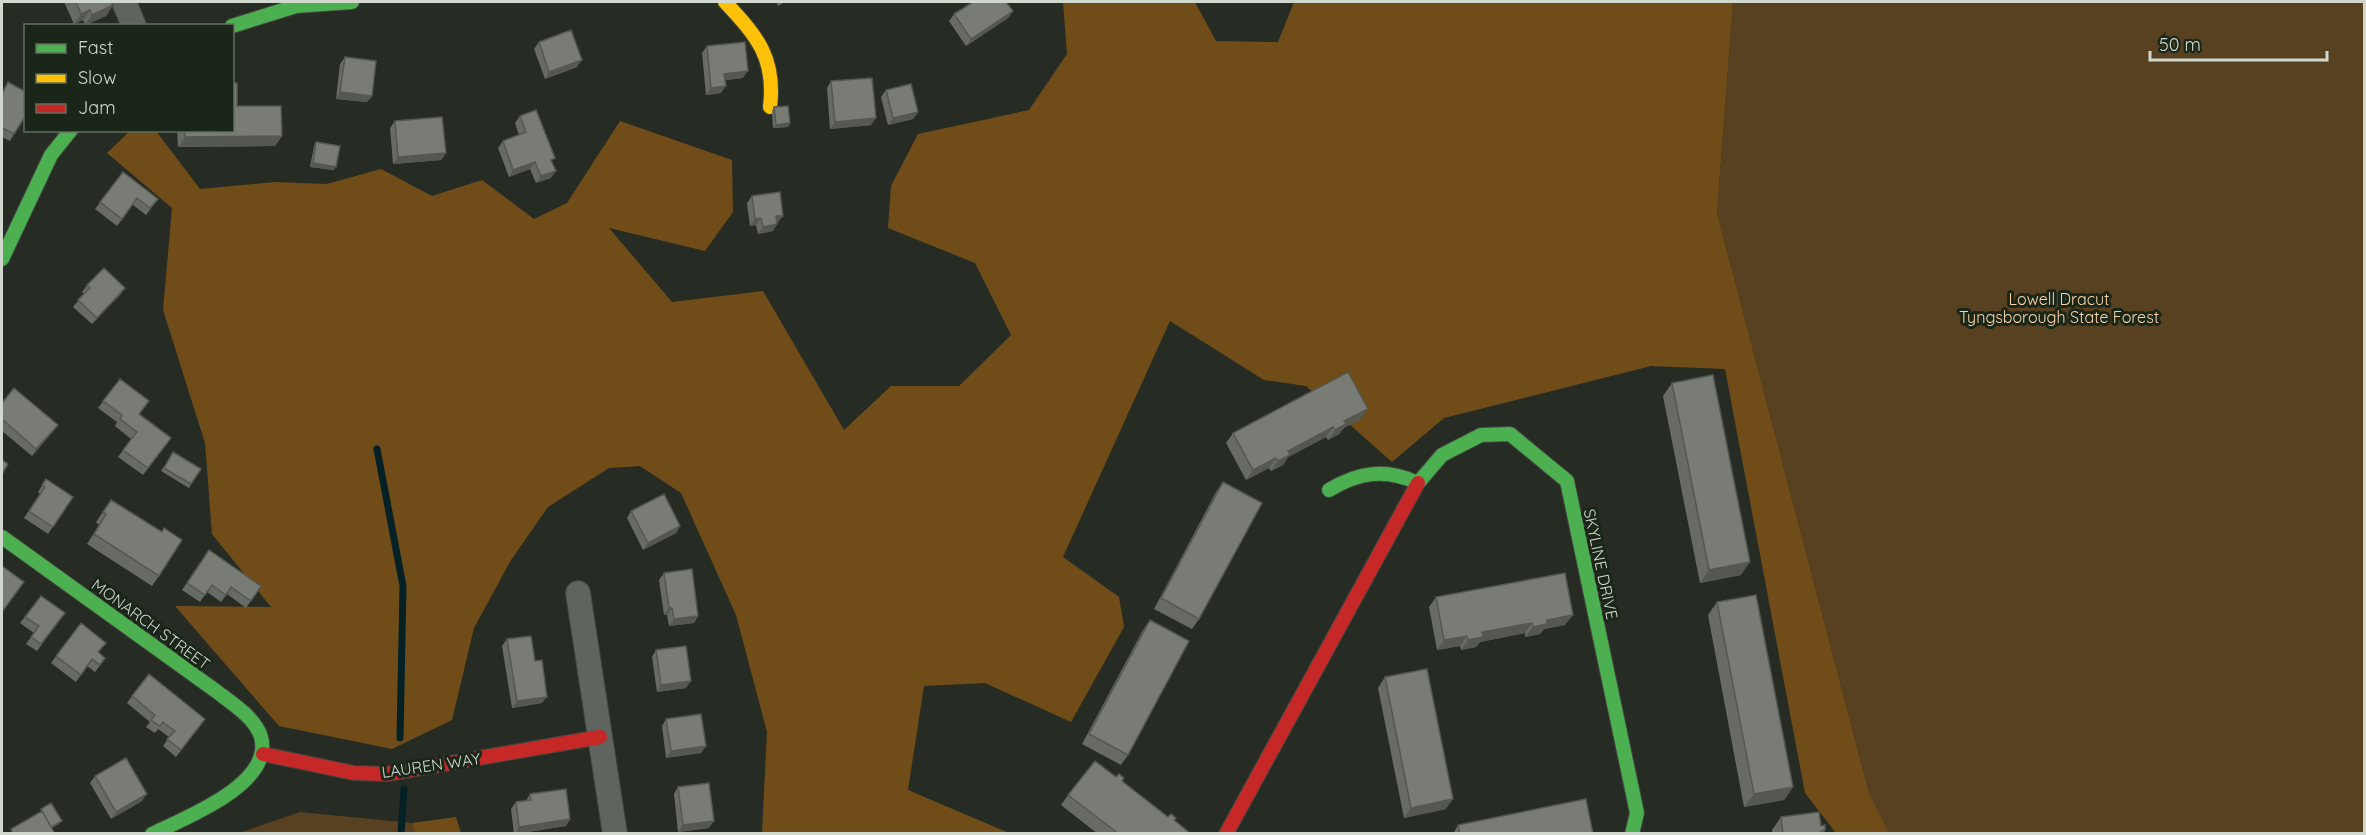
<svg xmlns="http://www.w3.org/2000/svg" width="2366" height="835" font-family="Quicksand,sans-serif">
<rect width="100%" height="100%" fill="#262c24"/>
<!-- green -->
<path fill="#574121" d="M 1733,2 L 2364,2 L 2364,833 L 1889,833 L 1869,793 L 1717,213 Z
M 300,812 L 412,823 L 415,833 L 236,834 Z"/>
<!-- forest -->
<path fill="#704d18" d="M 1063,2 L 1195,2 L 1216,41 L 1278,42 L 1294,2 L 1733,2 L 1717,213 L 1869,793 L 1889,833 L 1836,833 L 1805,793 L 1725,369 L 1651,366 L 1444,418 L 1392,462 L 1306,386 L 1264,380 L 1170,321 L 1063,557 L 1119,597 L 1124,627 L 1071,722 L 985,683 L 924,686 L 908,790 L 1009,833 L 762,833 L 767,732 L 736,615 L 681,493 L 640,466 L 609,468 L 548,507 L 511,560 L 474,628 L 452,720 L 392,749 L 279,726 L 175,606 L 271,607 L 212,534 L 205,443 L 163,310 L 172,208 L 107,153 L 130,131 L 156,131 L 200,189 L 275,182 L 327,184 L 381,169 L 432,196 L 482,180 L 534,219 L 567,203 L 620,121 L 732,160 L 733,212 L 705,251 L 609,228 L 672,302 L 763,291 L 844,430 L 891,386 L 959,386 L 1011,335 L 975,263 L 888,228 L 891,186 L 918,134 L 1029,110 L 1067,54 Z
M 456,817 L 461,833 L 415,833 L 412,823 Z"/>
<g fill="none" stroke-linecap="round" stroke-linejoin="round">
<!-- stream -->
<path stroke="#052125" stroke-width="7" d="M 377,449 L 403,586 L 400,738
M 401,834 L 404,789"/>
<!-- street casing -->
<g stroke="#414740" stroke-width="26">
<path id="street" d="M 124,2 L 134,26
M 578,593 L 615,834"/>
</g>
<!-- fast casing -->
<g stroke="#414740" stroke-width="16">
<path id="fast" d="M 232,26 L 296,6 L 352,2
M 2,259 L 51,155 L 71,130
M 1329,490 C 1359,472 1385,468 1418,483 L 1442,455 L 1481,435 L 1510,434 L 1567,481 L 1637,813 L 1632,834
M 2,537 L 216,691 C 231,703 255,717 261,737 C 274,784 185,818 152,834"/>
</g>
<!-- slow casing -->
<g stroke="#414740" stroke-width="16">
<path id="slow" d="M 725,2 C 757,36 776,58 770,107"/>
</g>
<!-- jam casing -->
<g stroke="#414740" stroke-width="16">
<path id="jam" d="M 263,754 L 354,773 L 387,774 L 600,737
M 1226,834 L 1418,483"/>
</g>
<!-- street -->
<use href="#street" stroke="#5f645e" stroke-width="24"/>
<!-- fast -->
<use href="#fast" stroke="#4caf50" stroke-width="14"/>
<!-- slow -->
<use href="#slow" stroke="#ffc107" stroke-width="14"/>
<!-- jam -->
<use href="#jam" stroke="#c62828" stroke-width="14"/>
</g>
<!-- wall -->
<path fill="#686b64" d="M 64,2 L 111,2 L 113,5 L 106,16 L 85,25 L 83,20 L 74,24 Z
M 776,2 L 785,2 L 778,6 Z
M 1013,11 L 1008,18 L 966,46 L 949,21 L 954,14 Z
M 539,42 L 577,67 L 545,79 L 534,49 Z
M 707,46 L 743,78 L 725,80 L 721,93 L 706,95 L 702,53 Z
M 345,57 L 372,96 L 367,102 L 336,99 L 340,64 Z
M 831,81 L 871,125 L 830,129 L 827,88 Z
M 8,82 L 14,134 L 10,141 L 2,137 L 2,93 Z
M 886,90 L 918,112 L 913,119 L 888,125 L 881,97 Z
M 237,106 L 282,136 L 275,146 L 178,147 L 177,130 L 232,130 Z
M 774,107 L 790,123 L 788,127 L 773,128 L 772,111 Z
M 520,116 L 552,162 L 551,178 L 536,183 L 530,169 L 509,177 L 498,148 L 503,141 L 519,135 L 515,123 Z
M 395,121 L 446,153 L 441,160 L 393,164 L 390,128 Z
M 316,142 L 334,170 L 310,167 L 314,146 Z
M 123,172 L 158,199 L 146,215 L 133,205 L 117,226 L 95,209 Z
M 752,196 L 783,216 L 777,223 L 777,224 L 773,231 L 758,234 L 756,225 L 750,226 L 747,203 Z
M 87,285 L 125,288 L 120,295 L 92,324 L 73,307 L 84,294 L 82,292 Z
M 120,379 L 139,415 L 171,438 L 143,475 L 118,457 L 131,439 L 115,426 L 117,422 L 98,408 Z
M 1672,383 L 1741,575 L 1700,583 L 1663,396 Z
M 2,403 L 58,425 L 32,456 L 2,431 Z
M 1361,419 L 1344,428 L 1339,434 L 1328,440 L 1326,437 L 1288,457 L 1283,465 L 1271,471 L 1269,468 L 1246,480 L 1226,443 L 1233,433 Z
M 173,452 L 201,469 L 189,488 L 161,471 Z
M 46,479 L 73,497 L 48,534 L 24,518 L 40,494 L 38,492 Z
M 1223,482 L 1199,619 L 1192,629 L 1154,609 L 1216,492 Z
M 111,500 L 162,532 L 159,576 L 152,586 L 87,544 L 99,525 L 96,522 Z
M 631,511 L 680,526 L 676,533 L 643,550 L 627,518 Z
M 209,550 L 261,586 L 246,608 L 227,594 L 221,602 L 207,592 L 200,602 L 182,590 Z
M 664,573 L 698,616 L 694,623 L 669,626 L 667,615 L 664,615 L 659,580 Z
M 41,596 L 65,613 L 37,651 L 26,644 L 34,633 L 20,623 Z
M 1436,597 L 1565,625 L 1544,629 L 1540,634 L 1525,637 L 1525,633 L 1480,642 L 1476,647 L 1461,650 L 1460,646 L 1437,650 L 1429,607 Z
M 1717,602 L 1793,787 L 1784,800 L 1744,807 L 1708,615 Z
M 1150,620 L 1128,755 L 1121,765 L 1082,744 L 1143,630 Z
M 81,623 L 99,652 L 101,664 L 95,672 L 87,666 L 76,682 L 51,663 Z
M 507,639 L 535,661 L 542,703 L 512,708 L 502,646 Z
M 656,650 L 686,688 L 657,692 L 652,657 Z
M 1385,677 L 1446,809 L 1404,818 L 1378,688 Z
M 132,696 L 200,726 L 176,757 L 163,746 L 169,737 L 158,729 L 155,733 L 146,727 L 150,722 L 127,703 Z
M 666,719 L 706,746 L 701,753 L 666,758 L 662,726 Z
M 95,776 L 142,801 L 111,819 L 90,783 Z
M 1116,777 L 1168,817 L 1191,834 L 1098,834 L 1061,805 L 1068,795 Z
M 678,787 L 709,828 L 678,832 L 674,794 Z
M 530,794 L 570,819 L 566,826 L 514,834 L 511,809 L 516,802 L 526,801 Z
M 1781,817 L 1821,826 L 1825,830 L 1823,834 L 1772,834 L 1772,830 Z
M 1458,825 L 1593,834 L 1453,834 Z"/>
<!-- shaded-wall -->
<path fill="#555751" d="M 113,5 L 106,16 L 85,25 L 92,15 Z
M 90,10 L 83,20 L 74,24 L 81,14 Z
M 1013,11 L 1008,18 L 966,46 L 971,39 Z
M 582,60 L 577,67 L 545,79 L 549,72 Z
M 748,71 L 743,78 L 719,81 L 724,74 Z
M 726,86 L 721,93 L 706,95 L 711,88 Z
M 340,92 L 372,96 L 367,102 L 336,99 Z
M 918,112 L 913,119 L 888,125 L 893,118 Z
M 876,118 L 871,125 L 830,129 L 835,122 Z
M 790,123 L 788,127 L 773,128 L 776,125 Z
M 282,136 L 275,146 L 178,147 L 185,137 Z
M 446,153 L 441,160 L 393,164 L 398,157 Z
M 535,162 L 530,169 L 509,177 L 513,170 Z
M 313,163 L 336,167 L 334,170 L 310,167 Z
M 556,171 L 551,178 L 536,183 L 541,176 Z
M 776,216 L 783,216 L 778,222 L 771,223 Z
M 761,218 L 756,225 L 750,226 L 755,219 Z
M 777,224 L 773,231 L 758,234 L 763,227 Z
M 125,288 L 120,295 L 92,324 L 97,318 Z
M 1368,409 L 1361,419 L 1344,428 L 1339,434 L 1328,440 L 1335,430 L 1344,421 Z
M 58,425 L 53,432 L 32,456 L 36,449 Z
M 1333,427 L 1326,437 L 1288,457 L 1283,465 L 1271,471 L 1278,461 L 1288,451 Z
M 1276,458 L 1269,468 L 1246,480 L 1253,470 Z
M 680,526 L 676,533 L 643,550 L 648,543 Z
M 1750,562 L 1741,575 L 1700,583 L 1709,570 Z
M 669,608 L 672,608 L 667,615 L 664,615 Z
M 1573,615 L 1565,625 L 1544,629 L 1540,634 L 1525,637 L 1533,627 L 1547,620 Z
M 698,616 L 694,623 L 669,626 L 674,619 Z
M 1532,623 L 1525,633 L 1480,642 L 1476,647 L 1461,650 L 1468,640 L 1482,632 Z
M 1467,636 L 1460,646 L 1437,650 L 1444,640 Z
M 691,681 L 686,688 L 657,692 L 661,685 Z
M 547,697 L 542,703 L 512,708 L 517,701 Z
M 706,746 L 701,753 L 666,758 L 671,751 Z
M 1793,787 L 1784,800 L 1744,807 L 1754,794 Z
M 147,794 L 142,801 L 111,819 L 116,812 Z
M 1453,799 L 1446,809 L 1404,818 L 1411,808 Z
M 570,819 L 566,826 L 515,834 L 519,827 Z
M 62,821 L 59,824 L 49,830 L 51,827 Z
M 714,821 L 709,828 L 678,832 L 683,825 Z"/>
<!-- building -->
<path fill="#797c74" stroke="#555751" stroke-width="1.5" d="M 76,2 L 111,2 L 113,5 L 92,15 L 90,10 L 81,14 Z
M 973,2 L 1006,2 L 1013,11 L 971,39 L 954,14 Z
M 571,30 L 582,60 L 549,72 L 539,42 Z
M 745,42 L 748,71 L 724,74 L 726,86 L 711,88 L 707,46 Z
M 345,57 L 376,61 L 372,96 L 340,92 Z
M 872,78 L 876,118 L 835,122 L 831,81 Z
M 8,82 L 26,92 L 26,115 L 14,134 L 3,128 L 2,130 L 2,94 Z
M 232,83 L 237,83 L 237,106 L 281,106 L 282,136 L 185,137 L 185,130 L 232,130 Z
M 911,84 L 918,112 L 893,118 L 886,90 Z
M 788,106 L 790,123 L 776,125 L 774,107 Z
M 536,110 L 555,158 L 551,160 L 556,171 L 541,176 L 535,162 L 513,170 L 503,141 L 526,132 L 520,116 Z
M 442,117 L 446,153 L 398,157 L 395,121 Z
M 316,142 L 340,146 L 336,167 L 313,163 Z
M 123,172 L 158,199 L 150,208 L 137,198 L 122,219 L 100,202 Z
M 780,192 L 783,216 L 776,216 L 777,224 L 763,227 L 761,218 L 755,219 L 752,196 Z
M 104,268 L 125,288 L 97,318 L 78,300 L 90,288 L 87,285 Z
M 1348,372 L 1368,409 L 1344,421 L 1346,424 L 1335,430 L 1333,427 L 1288,451 L 1290,455 L 1278,461 L 1276,458 L 1253,470 L 1233,433 Z
M 1713,375 L 1750,562 L 1709,570 L 1672,383 Z
M 120,379 L 149,401 L 139,414 L 171,438 L 148,468 L 123,450 L 137,432 L 120,419 L 122,415 L 103,401 Z
M 14,388 L 58,425 L 36,449 L 2,419 L 2,403 Z
M 173,452 L 201,469 L 191,484 L 164,468 Z
M 2,460 L 8,464 L 2,474 Z
M 46,479 L 73,497 L 53,527 L 29,511 L 45,487 L 42,485 Z
M 1223,482 L 1262,503 L 1199,619 L 1161,598 Z
M 664,494 L 680,526 L 648,543 L 631,511 Z
M 111,500 L 162,532 L 164,528 L 182,540 L 159,576 L 94,534 L 106,514 L 103,512 Z
M 209,550 L 261,586 L 251,601 L 231,587 L 226,595 L 212,585 L 205,595 L 187,583 Z
M 2,566 L 24,582 L 2,612 Z
M 692,569 L 698,616 L 674,619 L 672,608 L 669,608 L 664,573 Z
M 1565,573 L 1573,615 L 1547,620 L 1547,624 L 1533,627 L 1532,623 L 1482,632 L 1483,637 L 1468,640 L 1467,636 L 1444,640 L 1436,597 Z
M 1756,595 L 1793,787 L 1754,794 L 1717,602 Z
M 41,596 L 65,613 L 41,644 L 31,637 L 39,626 L 25,617 Z
M 1150,620 L 1189,641 L 1128,755 L 1089,734 Z
M 81,623 L 106,643 L 98,652 L 105,658 L 100,665 L 92,659 L 81,675 L 56,656 Z
M 531,636 L 535,661 L 542,660 L 547,697 L 517,701 L 507,639 Z
M 686,646 L 691,681 L 661,685 L 656,650 Z
M 1427,669 L 1453,799 L 1411,808 L 1385,677 Z
M 149,674 L 205,719 L 181,750 L 167,739 L 175,731 L 163,722 L 160,726 L 151,720 L 155,715 L 132,696 Z
M 701,714 L 706,746 L 671,751 L 666,719 Z
M 126,758 L 147,794 L 116,812 L 95,776 Z
M 1095,761 L 1116,777 L 1119,774 L 1124,778 L 1122,781 L 1168,817 L 1171,814 L 1176,818 L 1174,820 L 1191,834 L 1119,834 L 1068,795 Z
M 709,783 L 714,821 L 683,825 L 678,787 Z
M 566,789 L 570,819 L 519,827 L 516,802 L 531,800 L 530,794 Z
M 1586,799 L 1593,834 L 1460,834 L 1458,825 Z
M 51,803 L 62,821 L 51,827 L 41,809 Z
M 42,811 L 55,834 L 13,834 L 11,829 Z
M 1819,812 L 1821,826 L 1825,825 L 1825,830 L 1821,831 L 1821,834 L 1783,834 L 1781,817 Z"/>
<g text-anchor="middle" dominant-baseline="central" stroke-width="6" stroke-linejoin="round" paint-order="stroke">
<!-- park labels -->
<g font-size="16" fill="#fbd5a8" stroke="#1a2618">
<text x="2059" y="299">Lowell Dracut<tspan x="2059" dy="18">Tyngsborough State Forest</tspan></text>
</g>
<!-- street labels -->
<g font-size="16" fill="#d1d9cf" stroke="#1a2618">
<text transform="translate(1601 564) rotate(78)">SKYLINE DRIVE</text>
<text transform="translate(151 624) rotate(36)">MONARCH STREET</text>
<text transform="translate(431 765) rotate(-8)">LAUREN WAY</text>
</g>
</g>
<!-- border -->
<rect width="2366" height="835" fill="none" stroke="#d1d9cf" stroke-width="6"/>
<!-- legend -->
<rect x="24" y="24" width="210" height="108" fill="#1a2618" stroke="#636e61" stroke-width="1.5"/>
<rect x="36" y="44" width="30" height="9" fill="#4caf50" stroke="#636e61" stroke-width="1.5"/>
<text x="78" y="54" font-size="18" fill="#d1d9cf">Fast</text>
<rect x="36" y="74" width="30" height="9" fill="#ffc107" stroke="#636e61" stroke-width="1.5"/>
<text x="78" y="84" font-size="18" fill="#d1d9cf">Slow</text>
<rect x="36" y="104" width="30" height="9" fill="#c62828" stroke="#636e61" stroke-width="1.5"/>
<text x="78" y="114" font-size="18" fill="#d1d9cf">Jam</text>
<!-- scale -->
<path d="M2150 51v9h177v-9" fill="none" stroke="#d1d9cf" stroke-width="3"/>
<text x="2159" y="51" font-size="18" fill="#d1d9cf" stroke="#1a2618" stroke-width="4.5" paint-order="stroke">50 m</text>
</svg>
